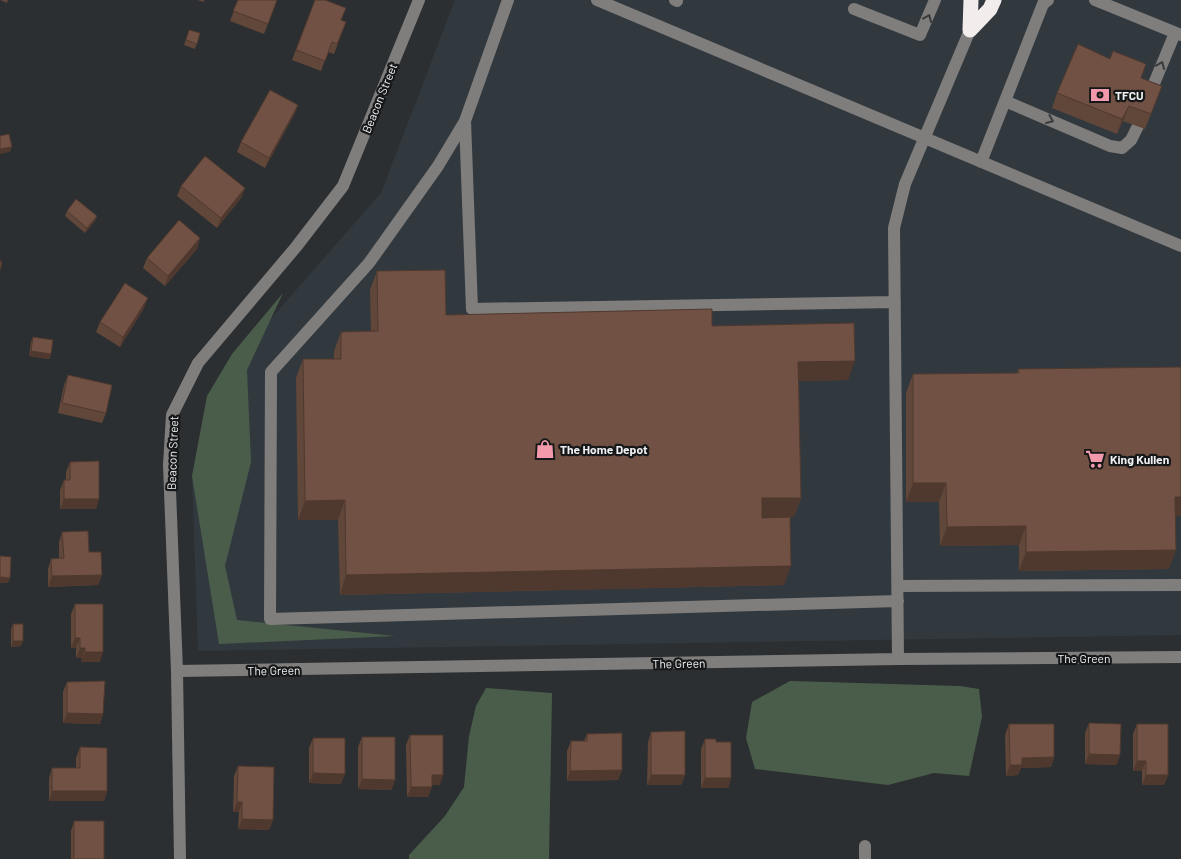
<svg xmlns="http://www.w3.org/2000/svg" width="1181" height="859" font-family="Barlow,sans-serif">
<rect width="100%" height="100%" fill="#2c2f31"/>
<!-- built -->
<path fill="#31393f" d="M 455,0 L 1181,0 L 1181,635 L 198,651 L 192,476 L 225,371 L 381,193 Z"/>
<!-- green -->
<path fill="#4a5d4a" d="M 283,293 L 247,370 L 251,462 L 225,566 L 237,620 L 395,636 L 219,644 L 192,476 L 207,396 L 232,354 Z
M 790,681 L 960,686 L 979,689 L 982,717 L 969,776 L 934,773 L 888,785 L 755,769 L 746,738 L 752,702 Z
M 486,688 L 552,693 L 549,859 L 409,859 L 409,855 L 445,816 L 464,787 L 469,736 L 476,706 Z"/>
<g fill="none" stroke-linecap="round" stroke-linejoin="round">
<!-- minor -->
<path stroke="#807e7d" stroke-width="12" d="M 508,0 L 465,121 L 438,166 L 369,263 L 271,372 L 270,619 L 898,601
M 597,0 L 1181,246
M 675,0 L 677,1
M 1095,0 L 1181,35
M 854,9 L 920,35 L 935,0
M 1148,98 L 1175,33
M 1005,101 L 1110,146 L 1122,148 L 1131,140 L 1138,126
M 465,121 L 472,309 L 895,302
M 981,162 L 1043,4 L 1048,0
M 898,586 L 1181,585
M 898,659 L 894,228 L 905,184 L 970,30
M 177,671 L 898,659 L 1181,657
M 865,846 L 865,859
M 180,859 L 177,671 L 169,465 L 172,415 L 198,363 L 296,247 L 343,186 L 419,0"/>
<!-- highway -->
<path stroke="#f2edec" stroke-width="15" d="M 970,30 L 990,9 L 994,0
M 970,30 L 971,0"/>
</g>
<!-- wall -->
<path fill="#61463a" d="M 0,0 L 8,0 L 7,3 Z
M 197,0 L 204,0 L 204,2 Z
M 238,0 L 277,0 L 264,34 L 230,21 Z
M 315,0 L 341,20 L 346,22 L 334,54 L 328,52 L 321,71 L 292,60 Z
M 189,30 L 200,33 L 195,49 L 184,45 Z
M 1141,78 L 1162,86 L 1145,129 L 1123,121 L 1117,134 L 1052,108 L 1057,93 Z
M 298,105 L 294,115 L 265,168 L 237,152 L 241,142 Z
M 181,186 L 245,188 L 241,198 L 217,228 L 177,196 Z
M 67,211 L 97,216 L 95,221 L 85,233 L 65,216 Z
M 200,238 L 197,249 L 165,286 L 143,268 L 147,258 Z
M 377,271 L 446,315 L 712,326 L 848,380 L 799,381 L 801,498 L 794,517 L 762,517 L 784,585 L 340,595 L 338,520 L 298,520 L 296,378 L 303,359 L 334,359 L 334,351 L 341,332 L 371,331 L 370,290 Z
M 144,308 L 120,347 L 96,332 L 100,322 Z
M 33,337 L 51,354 L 49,359 L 29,356 L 31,342 Z
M 1018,369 L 1176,517 L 1169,569 L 1019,571 L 1019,545 L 940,546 L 939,502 L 906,502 L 906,393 L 913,374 L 1017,373 Z
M 68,375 L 106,413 L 102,423 L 58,413 L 64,385 Z
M 70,462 L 99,499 L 96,509 L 60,509 L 60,490 L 64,480 L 66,480 L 66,472 Z
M 62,532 L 89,552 L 102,575 L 98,585 L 48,587 L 48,569 L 51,559 L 59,558 L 59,542 Z
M 75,604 L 100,662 L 81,662 L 82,658 L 76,658 L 76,648 L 71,648 L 71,614 Z
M 13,624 L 21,646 L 11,647 L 11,629 Z
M 67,682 L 103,714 L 100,724 L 63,723 L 63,692 Z
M 1089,723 L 1117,765 L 1085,764 L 1085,733 Z
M 1009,724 L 1054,757 L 1051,767 L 1021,768 L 1018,775 L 1006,776 L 1005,735 Z
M 1137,724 L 1168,775 L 1164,785 L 1142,785 L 1142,771 L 1133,771 L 1133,734 Z
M 651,732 L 685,775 L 681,785 L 647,785 L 648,742 Z
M 587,734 L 622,770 L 618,780 L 567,781 L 567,751 L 571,741 L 584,741 Z
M 410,735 L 440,785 L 432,785 L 428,797 L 407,797 L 406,745 Z
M 362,737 L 395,780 L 391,790 L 358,789 L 358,747 Z
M 313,738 L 341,784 L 309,783 L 309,748 Z
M 705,739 L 716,742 L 731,778 L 728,788 L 701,788 L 701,749 Z
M 80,747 L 107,791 L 104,801 L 49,801 L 49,778 L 52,768 L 76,768 L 76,758 Z
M 238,766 L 273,820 L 269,830 L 238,829 L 239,812 L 233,812 L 234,776 Z
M 74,821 L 104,859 L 71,859 L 71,831 Z"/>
<!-- shaded-wall -->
<path fill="#4f392f" d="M 298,105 L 294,115 L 265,168 L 269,158 Z
M 1129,106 L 1123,121 L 1117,134 L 1122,119 Z
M 12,147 L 10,152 L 0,154 L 0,149 Z
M 245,188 L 241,198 L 217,228 L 221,218 Z
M 97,216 L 95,221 L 85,233 L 87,228 Z
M 200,238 L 197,249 L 165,286 L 168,276 Z
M 148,298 L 144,308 L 120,347 L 123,337 Z
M 31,351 L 51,354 L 49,359 L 29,356 Z
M 855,361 L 848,380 L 791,381 L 798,362 Z
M 913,483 L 946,483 L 939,502 L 906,502 Z
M 1175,497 L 1181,497 L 1181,516 L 1168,517 Z
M 762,498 L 801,498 L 794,517 L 755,518 Z
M 64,499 L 99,499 L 96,509 L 60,509 Z
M 345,500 L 338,520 L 298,520 L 305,501 Z
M 1026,526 L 1019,545 L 940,546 L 947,527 Z
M 1176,550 L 1169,569 L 1019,571 L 1026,552 Z
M 791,566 L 784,585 L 340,595 L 346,575 Z
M 102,575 L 98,585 L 48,587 L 52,576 Z
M 0,577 L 10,578 L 8,583 L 0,583 Z
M 75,638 L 80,638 L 76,648 L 71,648 Z
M 13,641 L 23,641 L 21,646 L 11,647 Z
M 80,648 L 85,648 L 82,658 L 76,658 Z
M 85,652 L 103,652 L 100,662 L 81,662 Z
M 67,713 L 103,714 L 100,724 L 63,723 Z
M 1089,754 L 1120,755 L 1117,765 L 1085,764 Z
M 1054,757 L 1051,767 L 1021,768 L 1018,775 L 1006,776 L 1010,765 L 1022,758 Z
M 1137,761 L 1146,761 L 1142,771 L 1133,771 Z
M 622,770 L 618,780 L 567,781 L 570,771 Z
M 313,773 L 345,774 L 341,784 L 309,783 Z
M 432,775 L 443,775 L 440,785 L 428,785 Z
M 651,775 L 685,775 L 681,785 L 647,785 Z
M 1146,775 L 1168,775 L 1164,785 L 1142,785 Z
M 705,778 L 731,778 L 728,788 L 701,788 Z
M 362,779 L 395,780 L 391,790 L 358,789 Z
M 411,787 L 432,787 L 428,797 L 407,797 Z
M 52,791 L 107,791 L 104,801 L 49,801 Z
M 237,802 L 242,802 L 239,812 L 233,812 Z
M 242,819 L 273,820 L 269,830 L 238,829 Z"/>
<!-- building -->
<path fill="#715143" stroke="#4f392f" d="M 238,0 L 277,0 L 268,24 L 233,11 Z
M 315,0 L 325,0 L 346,8 L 341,20 L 346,22 L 337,44 L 332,42 L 325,61 L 296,50 Z
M 189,30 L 200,33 L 197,44 L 186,40 Z
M 1078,44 L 1110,59 L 1113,51 L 1146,64 L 1141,78 L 1162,86 L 1151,114 L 1129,106 L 1122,119 L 1057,93 Z
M 270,90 L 298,105 L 269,158 L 241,142 Z
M 9,134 L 12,147 L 0,149 L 0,136 Z
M 205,156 L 245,188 L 221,218 L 181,186 Z
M 76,199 L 97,216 L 87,228 L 67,211 Z
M 179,220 L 200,238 L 168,276 L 147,258 Z
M 0,260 L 2,263 L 0,270 Z
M 445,270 L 446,315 L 712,309 L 712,326 L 854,323 L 855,361 L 798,362 L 801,498 L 762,498 L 762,518 L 790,517 L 791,566 L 346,575 L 345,500 L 305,501 L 303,359 L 341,359 L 341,332 L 378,331 L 377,271 Z
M 125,283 L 148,298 L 123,337 L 100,322 Z
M 33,337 L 53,340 L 51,354 L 31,351 Z
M 1181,367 L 1181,497 L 1175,497 L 1176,550 L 1026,552 L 1026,526 L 947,527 L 946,483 L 913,483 L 913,374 L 1019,373 L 1018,369 Z
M 68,375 L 112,385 L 106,413 L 62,403 Z
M 99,461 L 99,499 L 64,499 L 64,480 L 70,480 L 70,462 Z
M 88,531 L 89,552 L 101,552 L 102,575 L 52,576 L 51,559 L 64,558 L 62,532 Z
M 0,556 L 11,557 L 10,578 L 0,577 Z
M 75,604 L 103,604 L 103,652 L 85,652 L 85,648 L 80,648 L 80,638 L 75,638 Z
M 13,624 L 23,624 L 23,641 L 13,641 Z
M 105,681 L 103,714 L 67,713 L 67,682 Z
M 1089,723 L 1121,724 L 1120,755 L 1089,754 Z
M 1009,724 L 1054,724 L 1054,757 L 1022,758 L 1022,765 L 1010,765 Z
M 1137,724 L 1168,724 L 1168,775 L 1146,775 L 1146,761 L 1137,761 Z
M 685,731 L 685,775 L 651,775 L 651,732 Z
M 622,733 L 622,770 L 570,771 L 571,741 L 587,741 L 587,734 Z
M 410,735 L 443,735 L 443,775 L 432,775 L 432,787 L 411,787 Z
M 362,737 L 395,737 L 395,780 L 362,779 Z
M 313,738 L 345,738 L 345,774 L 313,773 Z
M 705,739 L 716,739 L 716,742 L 731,742 L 731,778 L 705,778 Z
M 80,747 L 107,748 L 107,791 L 52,791 L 52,768 L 80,768 Z
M 238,766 L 274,767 L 273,820 L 242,819 L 242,802 L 237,802 Z
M 74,821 L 104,821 L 104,859 L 74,859 Z"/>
<!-- one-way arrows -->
<defs><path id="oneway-chevron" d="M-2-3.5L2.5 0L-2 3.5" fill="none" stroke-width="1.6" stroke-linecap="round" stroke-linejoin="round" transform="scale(1.25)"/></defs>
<g stroke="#3a3b3b">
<use href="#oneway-chevron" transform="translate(928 18) rotate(-67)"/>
<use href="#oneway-chevron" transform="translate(1161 65) rotate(-68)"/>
<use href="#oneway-chevron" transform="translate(1050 120) rotate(23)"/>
</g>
<!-- icons -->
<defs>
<g id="bank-bare" transform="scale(1.5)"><path d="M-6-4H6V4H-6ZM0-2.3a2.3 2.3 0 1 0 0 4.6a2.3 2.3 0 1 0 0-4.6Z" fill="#f29aac" stroke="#151718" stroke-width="2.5" paint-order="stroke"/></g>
<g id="shop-bare" transform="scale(1.5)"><path d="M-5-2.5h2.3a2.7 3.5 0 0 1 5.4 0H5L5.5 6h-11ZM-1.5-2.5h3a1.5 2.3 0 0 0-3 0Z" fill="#f29aac" stroke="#151718" stroke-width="2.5" paint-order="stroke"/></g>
<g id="supermarket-bare" transform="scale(1.5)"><path d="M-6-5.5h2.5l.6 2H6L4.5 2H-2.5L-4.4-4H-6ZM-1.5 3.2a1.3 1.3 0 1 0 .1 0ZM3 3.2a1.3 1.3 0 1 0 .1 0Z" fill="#f29aac" stroke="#151718" stroke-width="2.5" paint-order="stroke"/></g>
</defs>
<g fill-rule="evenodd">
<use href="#bank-bare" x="1100" y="95"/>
<use href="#shop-bare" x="545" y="449"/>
<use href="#supermarket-bare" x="1095" y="459"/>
</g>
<g text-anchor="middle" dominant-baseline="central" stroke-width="4.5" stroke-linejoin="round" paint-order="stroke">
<!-- poi labels -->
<g font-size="12" font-weight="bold" fill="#eff1f2" stroke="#151718" text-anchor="start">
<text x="1115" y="95">TFCU</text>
<text x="560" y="449">The Home Depot</text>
<text x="1110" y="459">King Kullen</text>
</g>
<!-- street labels -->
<g font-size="12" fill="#eff1f2" stroke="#151718">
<text transform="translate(379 98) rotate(-68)">Beacon Street</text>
<text transform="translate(172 453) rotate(-88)">Beacon Street</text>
<text x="1084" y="658">The Green</text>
<text transform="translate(679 663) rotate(-1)">The Green</text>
<text transform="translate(274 670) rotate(-1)">The Green</text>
</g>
</g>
</svg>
